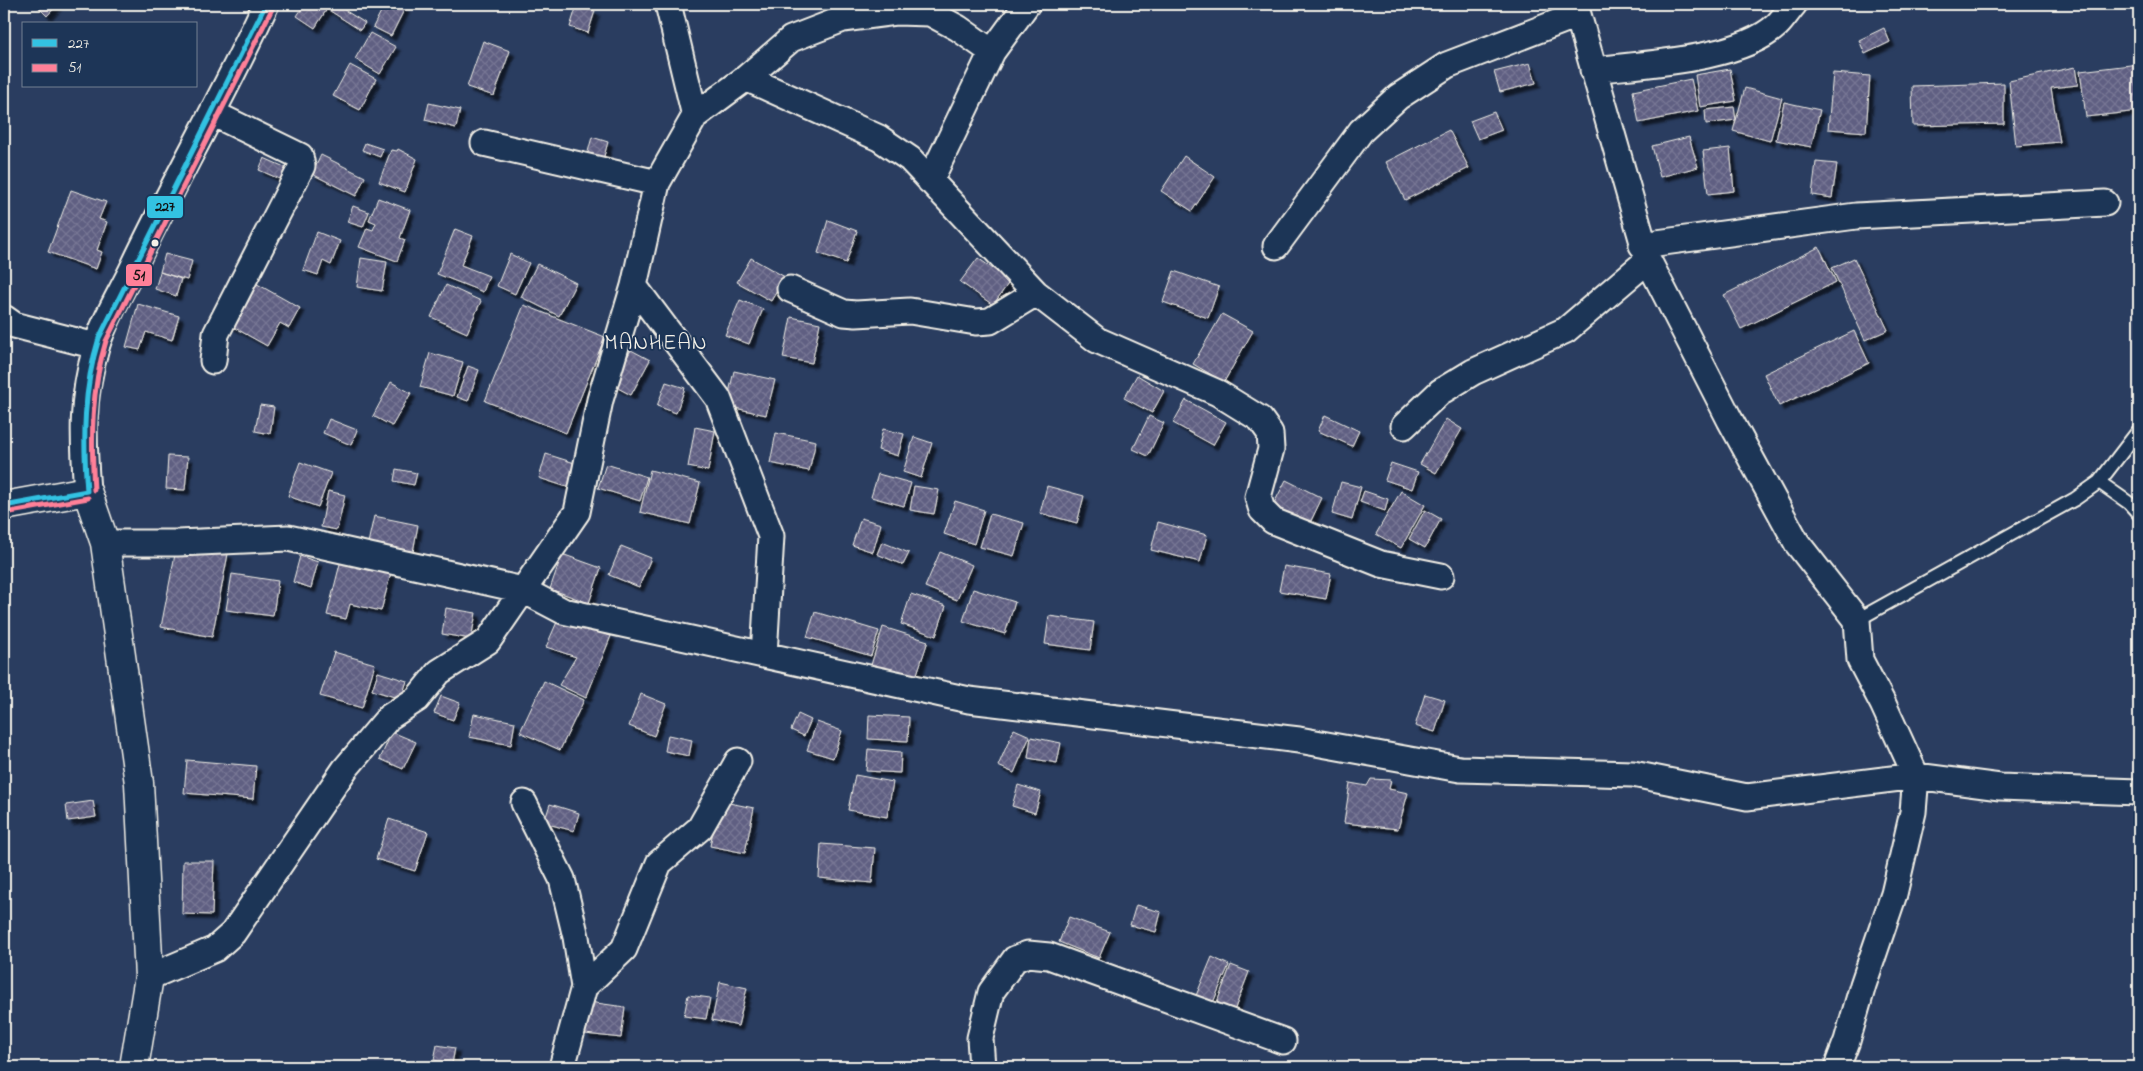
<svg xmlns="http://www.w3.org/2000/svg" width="2143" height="1071" font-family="'Indie Flower',sans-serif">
<defs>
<pattern id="building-cross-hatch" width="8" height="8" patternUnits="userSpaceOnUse" patternTransform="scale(1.25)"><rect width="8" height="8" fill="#5f5f82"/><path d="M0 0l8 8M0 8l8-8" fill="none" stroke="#777694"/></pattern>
<filter id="shadow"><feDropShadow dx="4.5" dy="4.5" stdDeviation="1" flood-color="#0009"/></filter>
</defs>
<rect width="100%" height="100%" fill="#2a3d60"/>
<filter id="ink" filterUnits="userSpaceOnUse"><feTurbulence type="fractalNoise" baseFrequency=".02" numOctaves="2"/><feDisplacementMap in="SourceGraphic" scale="10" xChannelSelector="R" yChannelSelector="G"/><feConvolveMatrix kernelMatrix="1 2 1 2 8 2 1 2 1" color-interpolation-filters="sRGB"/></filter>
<g filter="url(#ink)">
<!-- building -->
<path fill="url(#building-cross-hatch)" stroke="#f4f1e8" filter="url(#shadow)" d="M 35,4 L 58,4 L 47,16 Z
M 305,4 L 335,4 L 365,23 L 360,30 L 327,9 L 315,28 L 297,16 Z
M 385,4 L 396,4 L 405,8 L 391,36 L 373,27 Z
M 577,5 L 595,11 L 588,33 L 570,27 Z
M 1884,28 L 1890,42 L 1865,54 L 1859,40 Z
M 370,33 L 396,47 L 380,74 L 355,59 Z
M 483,41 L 510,51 L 494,96 L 467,87 Z
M 1530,63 L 1536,83 L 1500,92 L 1494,72 Z
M 2139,64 L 2139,111 L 2086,117 L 2080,71 Z
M 350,65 L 376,79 L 360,110 L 333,96 Z
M 2075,67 L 2078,85 L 2051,88 L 2060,142 L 2016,146 L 2009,81 Z
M 1730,69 L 1736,101 L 1700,107 L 1695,75 Z
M 1833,73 L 1870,76 L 1866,132 L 1828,129 Z
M 1691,79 L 1698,111 L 1639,123 L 1633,91 Z
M 2004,83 L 2004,124 L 1913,126 L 1912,86 Z
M 1745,88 L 1782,98 L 1770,141 L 1733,131 Z
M 1784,102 L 1820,110 L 1811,147 L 1776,140 Z
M 429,103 L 460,110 L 456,128 L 425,120 Z
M 1734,107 L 1736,120 L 1706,124 L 1705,110 Z
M 1494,112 L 1502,130 L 1478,139 L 1470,121 Z
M 1449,130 L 1469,168 L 1405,200 L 1386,162 Z
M 592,137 L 608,142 L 601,167 L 585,163 Z
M 1689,137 L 1698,167 L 1660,177 L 1652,146 Z
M 365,143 L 383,149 L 380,157 L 362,150 Z
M 1730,148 L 1734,191 L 1708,194 L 1703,151 Z
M 398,149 L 417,159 L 405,192 L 379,182 L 391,150 L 397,151 Z
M 321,155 L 365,177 L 356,196 L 312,174 Z
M 1184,156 L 1215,177 L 1192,211 L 1161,191 Z
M 264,158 L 289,169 L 284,181 L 259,170 Z
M 1816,162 L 1837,164 L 1832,198 L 1812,195 Z
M 71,190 L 106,202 L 99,219 L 107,222 L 97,250 L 102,252 L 96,269 L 48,252 Z
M 378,198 L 410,210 L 400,238 L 405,240 L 397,261 L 359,247 L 367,228 L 373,230 L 376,223 L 369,220 Z
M 353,206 L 369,212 L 363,227 L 347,222 Z
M 828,220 L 857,231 L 846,263 L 818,253 Z
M 455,229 L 473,236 L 461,265 L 489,276 L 483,292 L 437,274 Z
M 317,232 L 340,241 L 331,265 L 323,261 L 318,275 L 303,270 Z
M 1819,247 L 1836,282 L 1741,329 L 1724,295 Z
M 165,254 L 192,261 L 187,280 L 160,272 Z
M 510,254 L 529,263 L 515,294 L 497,286 Z
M 361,258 L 387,262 L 382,291 L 357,287 Z
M 751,258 L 785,277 L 771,301 L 737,282 Z
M 978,258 L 1010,281 L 993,305 L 960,282 Z
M 1854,258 L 1888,330 L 1865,340 L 1832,268 Z
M 537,264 L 576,283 L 559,316 L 521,297 Z
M 1174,271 L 1219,287 L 1208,318 L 1163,302 Z
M 160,272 L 181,279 L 176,296 L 155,289 Z
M 250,280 L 300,308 L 289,328 L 280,323 L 267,346 L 226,323 Z
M 446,285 L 481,301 L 467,333 L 431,317 Z
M 740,300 L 763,309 L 749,344 L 725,335 Z
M 138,304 L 179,316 L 172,340 L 146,332 L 140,350 L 126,347 Z
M 524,305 L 605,337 L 566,433 L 485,401 Z
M 1222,314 L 1253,331 L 1224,382 L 1193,364 Z
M 791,317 L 820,323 L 812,363 L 783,358 Z
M 1854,331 L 1869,363 L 1779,406 L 1764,374 Z
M 631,350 L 650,360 L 631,395 L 612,385 Z
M 430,353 L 463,362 L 453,396 L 420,387 Z
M 468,366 L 479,370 L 468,401 L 457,397 Z
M 734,371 L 775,380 L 766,415 L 726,406 Z
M 1137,375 L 1164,391 L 1152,413 L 1124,398 Z
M 391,382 L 411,393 L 392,426 L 373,416 Z
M 666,382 L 685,388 L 676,413 L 657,406 Z
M 1186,400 L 1226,422 L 1213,445 L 1173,423 Z
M 260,405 L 274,407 L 270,434 L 255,431 Z
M 1325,415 L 1359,431 L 1352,446 L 1318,431 Z
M 1149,416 L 1164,423 L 1148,456 L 1133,449 Z
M 329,419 L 357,430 L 351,445 L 323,433 Z
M 1446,419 L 1462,429 L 1436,473 L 1420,464 Z
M 695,427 L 715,431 L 708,471 L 688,467 Z
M 883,429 L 904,434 L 898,456 L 878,450 Z
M 776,433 L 816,441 L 809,471 L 770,463 Z
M 914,437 L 932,443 L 921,478 L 903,472 Z
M 546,454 L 578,464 L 570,488 L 539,478 Z
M 168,456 L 188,457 L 185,490 L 166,489 Z
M 300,462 L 331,473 L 318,507 L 288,496 Z
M 1391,463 L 1418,472 L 1412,489 L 1385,480 Z
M 606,464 L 647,477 L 640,501 L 598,488 Z
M 396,469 L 417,473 L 414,485 L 394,481 Z
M 650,470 L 700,483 L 690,524 L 640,512 Z
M 878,474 L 911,483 L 904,506 L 871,497 Z
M 1286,480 L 1322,498 L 1308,527 L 1271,509 Z
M 1341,482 L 1361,487 L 1352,520 L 1332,514 Z
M 914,486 L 939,490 L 934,514 L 910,510 Z
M 1047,486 L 1084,496 L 1077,523 L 1040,513 Z
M 328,491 L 345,495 L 337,530 L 321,527 Z
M 1364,491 L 1388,499 L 1385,511 L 1360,502 Z
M 1401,491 L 1425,505 L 1401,548 L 1376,534 Z
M 955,501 L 984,510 L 974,544 L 944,534 Z
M 1425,510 L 1441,519 L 1425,548 L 1409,539 Z
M 990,514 L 1024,523 L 1014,556 L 980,547 Z
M 374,516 L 418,525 L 413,552 L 368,543 Z
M 861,518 L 881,524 L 873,552 L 852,545 Z
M 1158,522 L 1207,535 L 1200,562 L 1151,550 Z
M 882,542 L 909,553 L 903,565 L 877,554 Z
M 177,544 L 228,554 L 212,637 L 161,627 Z
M 621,546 L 651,558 L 639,587 L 609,575 Z
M 940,552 L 972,565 L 957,600 L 925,587 Z
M 562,554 L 601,568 L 589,603 L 550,589 Z
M 300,556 L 318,562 L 311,588 L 293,582 Z
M 341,560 L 391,573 L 381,611 L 350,604 L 346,619 L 327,615 Z
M 1284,566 L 1331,574 L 1326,599 L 1279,591 Z
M 232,574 L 278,581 L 273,616 L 226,610 Z
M 973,589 L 1015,602 L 1005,634 L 963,621 Z
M 911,594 L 946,606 L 936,636 L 901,624 Z
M 446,608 L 476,613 L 471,639 L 442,634 Z
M 815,612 L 879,631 L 871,656 L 807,637 Z
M 560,615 L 611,636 L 586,698 L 559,685 L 576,657 L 546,647 Z
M 1049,616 L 1094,622 L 1090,650 L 1045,644 Z
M 883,627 L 928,641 L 915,680 L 871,665 Z
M 334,652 L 375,664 L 362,708 L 320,696 Z
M 378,672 L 407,681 L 401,699 L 372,690 Z
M 544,681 L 584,700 L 560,750 L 520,732 Z
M 641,694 L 666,704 L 654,736 L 629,726 Z
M 1425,694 L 1445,700 L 1435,732 L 1415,726 Z
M 441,696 L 460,703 L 453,720 L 434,713 Z
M 474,714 L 515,722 L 511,745 L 469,737 Z
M 798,714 L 811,720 L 804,736 L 791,730 Z
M 869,715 L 909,717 L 908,741 L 868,739 Z
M 817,722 L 842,731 L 833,758 L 807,750 Z
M 1014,729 L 1030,736 L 1014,773 L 998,766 Z
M 392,732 L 416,742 L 403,769 L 380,759 Z
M 668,735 L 692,740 L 689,756 L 665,751 Z
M 1031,737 L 1061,743 L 1057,763 L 1028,758 Z
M 868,749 L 901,752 L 900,773 L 866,771 Z
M 187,760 L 256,766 L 253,799 L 184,793 Z
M 855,775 L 893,782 L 887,817 L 848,810 Z
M 1371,779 L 1391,780 L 1389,789 L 1408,793 L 1398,829 L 1344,823 L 1350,783 L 1367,786 Z
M 1018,785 L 1041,792 L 1035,813 L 1012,806 Z
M 93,801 L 96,817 L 68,821 L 66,805 Z
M 719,801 L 754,808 L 745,853 L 710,846 Z
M 550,804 L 579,813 L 574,831 L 544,823 Z
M 389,819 L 428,832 L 415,871 L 376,859 Z
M 821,844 L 875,848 L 872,883 L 819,878 Z
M 183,861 L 214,861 L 212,915 L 182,914 Z
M 1136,905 L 1161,912 L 1156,932 L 1130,925 Z
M 1069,917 L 1110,932 L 1099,958 L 1059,942 Z
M 1212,957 L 1229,965 L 1212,1005 L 1195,998 Z
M 1231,965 L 1249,972 L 1234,1011 L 1216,1005 Z
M 720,982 L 747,988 L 738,1026 L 712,1020 Z
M 688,995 L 710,998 L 706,1019 L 684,1016 Z
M 589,1002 L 625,1007 L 621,1038 L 585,1034 Z
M 437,1045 L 455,1048 L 452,1064 L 434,1060 Z"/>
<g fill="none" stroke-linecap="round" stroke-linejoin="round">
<!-- lane casing -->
<g stroke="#f4f1e8" stroke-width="16">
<path id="lane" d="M 2099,482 L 2129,503 L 2139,514
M 1857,620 L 2075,499 L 2099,482 L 2139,430"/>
</g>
<!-- street casing -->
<g stroke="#f4f1e8" stroke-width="29">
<path id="street" d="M 668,4 L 695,116
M 1575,4 L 1648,260 L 1730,420 L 1797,543 L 1857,620 L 1860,660 L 1883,704 L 1916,776 L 1913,812 L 1894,894 L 1863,985 L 1847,1041 L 1837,1067
M 1593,70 C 1642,64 1740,60 1777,25 C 1783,19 1788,11 1794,4
M 746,78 L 879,138 L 910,159 L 1036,293 L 1097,340 L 1218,393 L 1260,419 L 1270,433 L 1271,449 L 1258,497 L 1262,510 L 1273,521 L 1381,564 L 1441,576
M 212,113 L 300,156 L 302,166 L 216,334 L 213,361
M 484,143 L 657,183
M 930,181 L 992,52
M 1642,245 L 1856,216 L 2105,203
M 1276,246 L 1361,131 L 1398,97 L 1447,65 L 1577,15
M 634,286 L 718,398 L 771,536 L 764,655
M 790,289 L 844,313 L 856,314 L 910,311 L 976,322 L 990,321 L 1036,293
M 4,318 L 14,325 L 96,346
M 1404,426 L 1440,392 L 1473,372 L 1566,330 L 1648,260
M 87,491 C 83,438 81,399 96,348 C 103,322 121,293 133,268 C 175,179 225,94 266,4
M 105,543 L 178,543 L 288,538 L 523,590 L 563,611 L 969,700 L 1299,740 L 1460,769 L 1633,774 L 1747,797 L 1916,776 L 2000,787 L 2139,792
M 524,803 L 562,879 L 576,937 L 584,987 L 562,1067
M 149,977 L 215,949 L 233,933 L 345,769 L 389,717 L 417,699 L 439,672 L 488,641 L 577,512 L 600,400 L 634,286 L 657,183 L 695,116 L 746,78 L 791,39 L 843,19 L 896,12 L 930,13 L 958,28 L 992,52 L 1027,4
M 584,987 L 624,949 L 659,863 L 700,828 L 738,761
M 982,1067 L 980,1038 L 991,992 L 1015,959 L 1028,954 L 1049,956 L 1283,1041"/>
</g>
<!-- secondary casing -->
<g stroke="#f4f1e8" stroke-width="31">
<path id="secondary" d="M 4,506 L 87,491 L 105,543 L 139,783 L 149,977 L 134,1067"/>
</g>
<!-- lane -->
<use href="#lane" stroke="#1d3557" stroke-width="12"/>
<!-- street -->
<use href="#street" stroke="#1d3557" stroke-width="25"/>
<!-- secondary -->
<use href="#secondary" stroke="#1d3557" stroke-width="28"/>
<!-- bus-1 casing -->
<g stroke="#1d3557" stroke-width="9">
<path id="bus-1" d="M 87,491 C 83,439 83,389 99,338 L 266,4
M 4,506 L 87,491"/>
</g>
<!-- bus-2 casing -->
<g stroke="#1d3557" stroke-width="9">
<path id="bus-2" d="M 94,490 C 91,439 91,390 106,341 L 273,7
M 5,513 L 88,498"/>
</g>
<!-- bus-1 -->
<use href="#bus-1" stroke="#33c2e2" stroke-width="5"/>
<!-- bus-2 -->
<use href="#bus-2" stroke="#ff8098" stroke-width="5"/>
</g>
</g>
<!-- markers -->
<circle fill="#f4f1e8" stroke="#1d3557" stroke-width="2" cx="155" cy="243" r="4.5"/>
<g text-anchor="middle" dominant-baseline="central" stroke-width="4" stroke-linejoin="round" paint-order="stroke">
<!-- quarter labels -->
<g font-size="22" letter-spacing="1" fill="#f4f1e8" stroke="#1d3557">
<text x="656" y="344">MANHEAN</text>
</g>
</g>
<g stroke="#1d3557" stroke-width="2">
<rect x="146" y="195" width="38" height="24" rx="5" fill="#33c2e2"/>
<rect x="125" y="263" width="28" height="24" rx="5" fill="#ff8098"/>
</g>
<g font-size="14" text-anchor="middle" font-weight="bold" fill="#111">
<text x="165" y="211">227</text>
<text x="139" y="280">51</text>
</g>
<!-- margin -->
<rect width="2143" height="1071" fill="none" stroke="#1d3557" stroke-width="20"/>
<rect x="10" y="10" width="2123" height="1051" fill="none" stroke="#f4f1e8" stroke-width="2" filter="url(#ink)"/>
<!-- legend -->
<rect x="22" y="22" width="175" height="65" fill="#1d3557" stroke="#738091"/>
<rect x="32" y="39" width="25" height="8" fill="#33c2e2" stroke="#738091"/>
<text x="68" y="48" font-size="15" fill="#f4f1e8">227</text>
<rect x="32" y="64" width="25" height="8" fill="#ff8098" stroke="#738091"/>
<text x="68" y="72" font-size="15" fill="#f4f1e8">51</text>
</svg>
